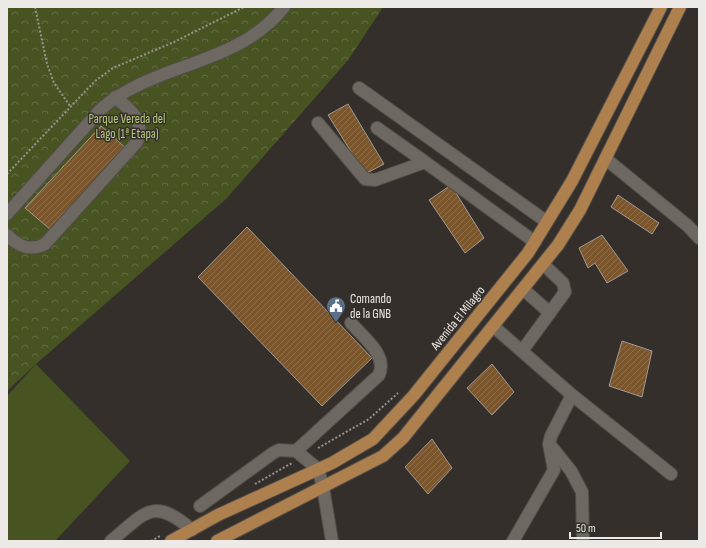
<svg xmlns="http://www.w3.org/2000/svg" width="706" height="548" font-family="'Sofia Sans Condensed',sans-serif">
<defs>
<pattern id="forest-crowns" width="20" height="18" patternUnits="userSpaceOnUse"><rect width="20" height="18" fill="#485322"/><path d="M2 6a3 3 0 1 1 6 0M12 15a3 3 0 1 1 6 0" fill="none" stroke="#636c42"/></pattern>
<pattern id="building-hatch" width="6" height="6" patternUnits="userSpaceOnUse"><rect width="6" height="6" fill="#7b562d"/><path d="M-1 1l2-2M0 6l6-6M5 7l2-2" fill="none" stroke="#8e6e4b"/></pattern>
</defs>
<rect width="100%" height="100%" fill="#342f2a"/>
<!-- grass -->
<path fill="#485322" d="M 36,364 L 130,461 L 55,541 L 7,541 L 7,396 Z"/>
<!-- forest -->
<path fill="url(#forest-crowns)" d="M 7,7 L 383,7 L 349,59 L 226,199 L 36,364 L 7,391 Z"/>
<!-- building -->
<path fill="url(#building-hatch)" stroke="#9f9993" d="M 348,104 L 384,164 L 365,174 L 328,115 Z
M 101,126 L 127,149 L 57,235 L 25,208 Z
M 451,185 L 484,238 L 465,253 L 429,200 Z
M 618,195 L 659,223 L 652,234 L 611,207 Z
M 247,227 L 372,358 L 322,406 L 198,277 Z
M 602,235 L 628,271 L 607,283 L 595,263 L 588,268 L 579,248 Z
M 622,341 L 652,351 L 642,397 L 609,386 Z
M 492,364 L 514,392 L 492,415 L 467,388 Z
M 432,439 L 452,468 L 428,494 L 405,467 Z"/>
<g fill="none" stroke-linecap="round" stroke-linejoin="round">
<!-- minor casing -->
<g stroke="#524e49" stroke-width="14">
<path id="minor" d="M 359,88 L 547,222
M 318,123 L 365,179 L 375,180 L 425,162 L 535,242
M 377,128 L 425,162
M 606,159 L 688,226 L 699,238
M 7,214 L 101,109 C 155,62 238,66 284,7
M 7,235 C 18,246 30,252 45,244 L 137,142 C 146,121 130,109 115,97
M 523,289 L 550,313
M 493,326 L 572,395 L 671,474
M 522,351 L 565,292 L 563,283 L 543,264
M 551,446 L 571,471 L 582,492 L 583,541
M 296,451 L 379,375 C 388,355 363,337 351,323
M 200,506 L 273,453 L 279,450 L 296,451 L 318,469 L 323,487 L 332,541
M 111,541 C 145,513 153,496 192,530
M 513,541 L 554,470 L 549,444 L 551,436 L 572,395"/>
</g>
<!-- major casing -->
<g stroke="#524e49" stroke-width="14">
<path id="major" d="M 171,541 L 218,515 L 332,463 L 373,439 L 414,395 L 528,253 L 572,181 L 661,7
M 217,541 L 383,456 L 403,438 L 558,245 L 580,210 L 680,7"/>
</g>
<!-- path -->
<path stroke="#97938f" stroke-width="2" stroke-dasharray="2 2" stroke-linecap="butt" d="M 35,7 L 47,64 L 54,83 L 70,106
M 7,174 L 95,81 L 113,68 L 174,42 L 244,7
M 318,448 L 369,419 L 398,393
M 255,484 L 292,463
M 151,541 L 160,536"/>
<!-- minor -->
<use href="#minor" stroke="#6d6862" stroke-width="12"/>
<!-- major -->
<use href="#major" stroke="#ae804e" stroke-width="12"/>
</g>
<!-- icons -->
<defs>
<g id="civic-pin" transform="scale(1)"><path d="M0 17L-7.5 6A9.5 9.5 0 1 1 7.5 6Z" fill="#5c6f8a" stroke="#342f2a"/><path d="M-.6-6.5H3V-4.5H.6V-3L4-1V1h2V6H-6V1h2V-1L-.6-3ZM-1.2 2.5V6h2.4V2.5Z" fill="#fff"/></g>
</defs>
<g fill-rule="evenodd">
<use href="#civic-pin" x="336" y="306"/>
</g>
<g text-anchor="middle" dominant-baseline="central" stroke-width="3" stroke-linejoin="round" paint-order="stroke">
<!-- park labels -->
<g font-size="13" fill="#b6ca7c" stroke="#342f2a">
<text x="127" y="119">Parque Vereda del<tspan x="127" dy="15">Lago (1ª Etapa)</tspan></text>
</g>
<!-- poi labels -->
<g font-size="13" fill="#ede9e6" stroke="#342f2a" text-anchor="start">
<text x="350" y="299">Comando<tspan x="350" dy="15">de la GNB</tspan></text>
</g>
<!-- street labels -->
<g font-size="13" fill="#ede9e6" stroke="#342f2a">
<text transform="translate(458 318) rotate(-51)">Avenida El Milagro</text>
</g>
</g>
<!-- border -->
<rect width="706" height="548" fill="none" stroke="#ede9e6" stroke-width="16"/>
<!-- scale -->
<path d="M570 532v6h91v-6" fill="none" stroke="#ede9e6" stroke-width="2"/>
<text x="576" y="532" font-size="12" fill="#ede9e6" stroke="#342f2a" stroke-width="3" paint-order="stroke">50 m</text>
</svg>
